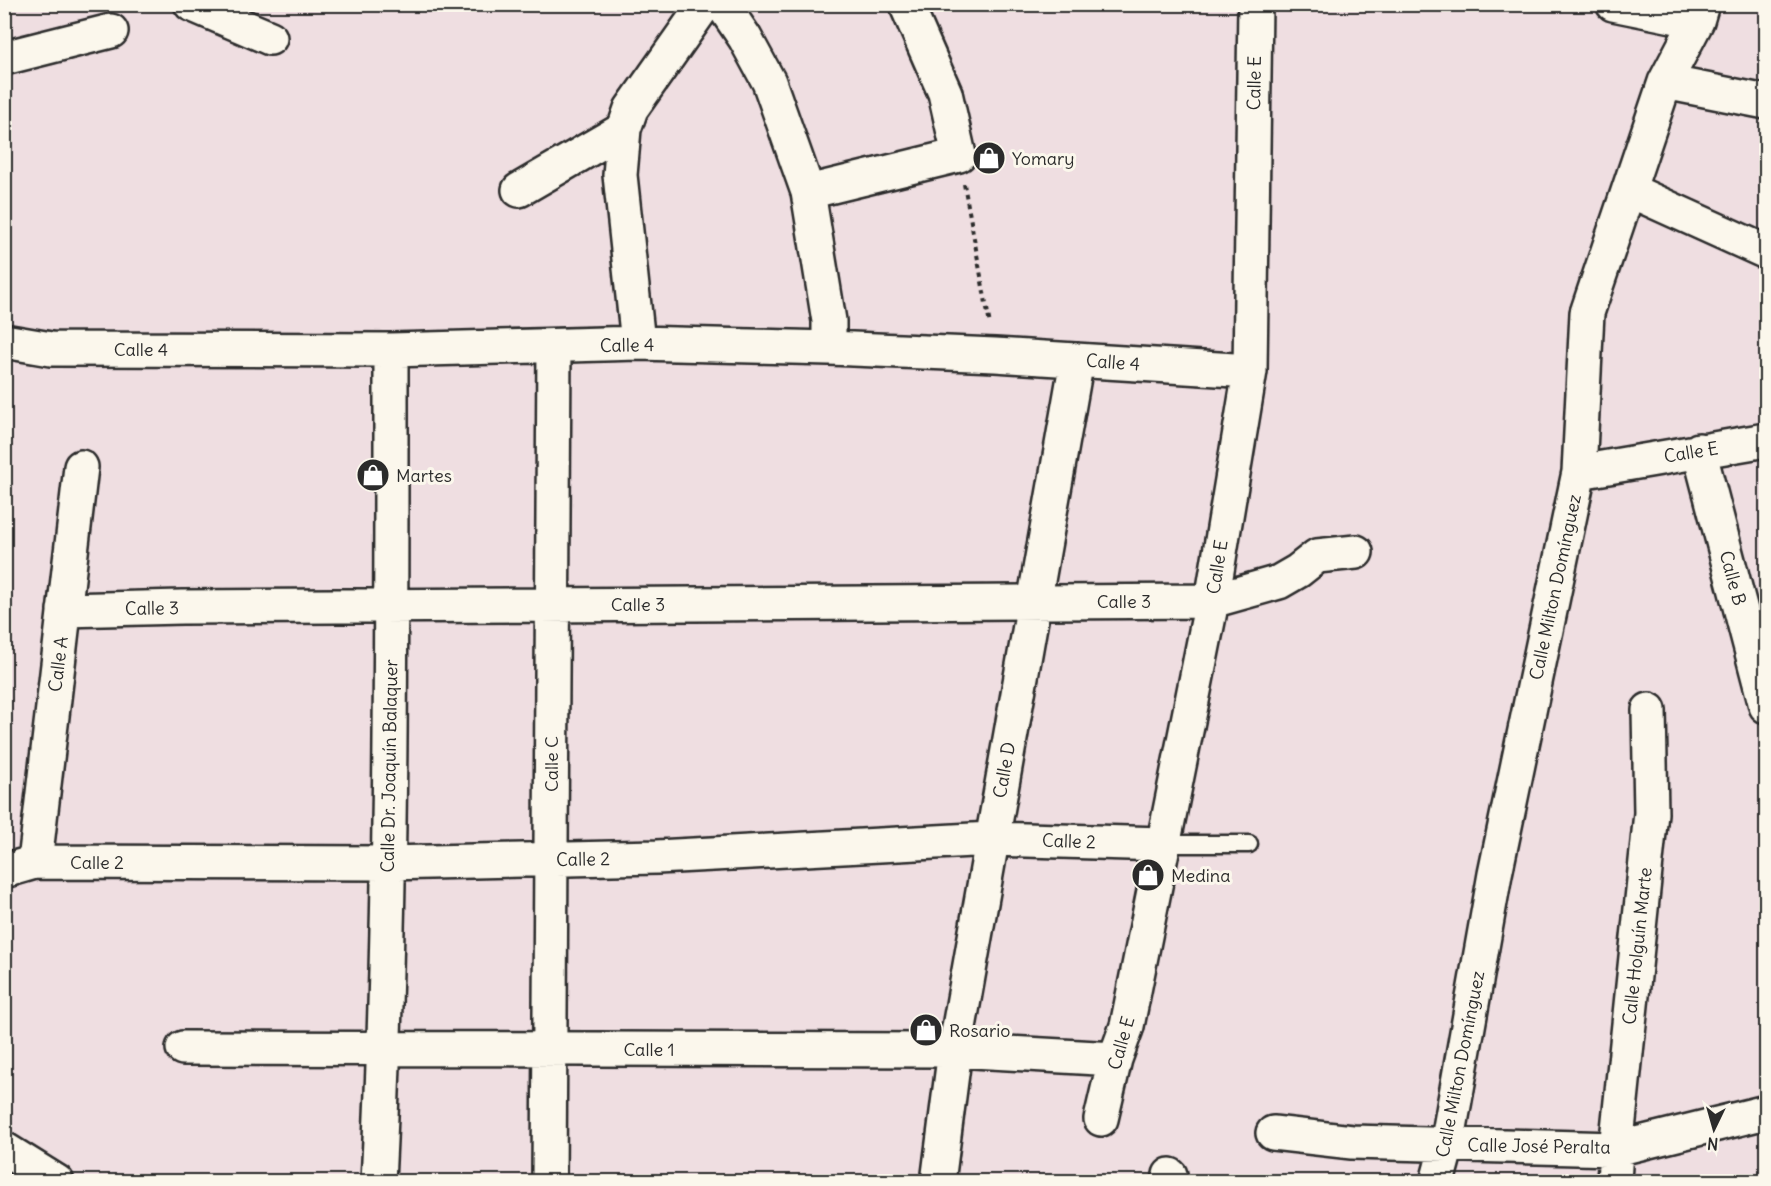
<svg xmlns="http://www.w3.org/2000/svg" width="1771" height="1186" font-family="Delius,sans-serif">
<rect width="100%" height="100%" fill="#efdee1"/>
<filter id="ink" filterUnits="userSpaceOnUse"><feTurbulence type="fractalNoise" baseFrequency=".0167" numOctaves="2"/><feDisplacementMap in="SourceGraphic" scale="12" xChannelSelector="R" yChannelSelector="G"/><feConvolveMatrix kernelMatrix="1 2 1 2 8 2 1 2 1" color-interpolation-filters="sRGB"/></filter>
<g filter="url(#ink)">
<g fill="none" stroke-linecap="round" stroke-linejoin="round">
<!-- lane casing -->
<g stroke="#2b2b2b" stroke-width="21">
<path id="lane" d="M 1163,844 L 1249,844"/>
</g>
<!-- street casing -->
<g stroke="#2b2b2b" stroke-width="38">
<path id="street" d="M 191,4 L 270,38
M 722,4 L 745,38 L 769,82 L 808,192 L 829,321 L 829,348
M 1613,4 L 1697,21
M 4,58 L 111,31
M 1665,82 L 1766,102
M 519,190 L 624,129
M 1629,190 L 1766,252
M 808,192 L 959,155 L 945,93 L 906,4
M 4,341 L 51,349 L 391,350 L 638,343 L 829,348 L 995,355 L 1250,371
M 638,343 L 620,175 L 624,129 L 631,109 L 705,4
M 1699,450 L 1766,706
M 1579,472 L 1766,440
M 64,610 L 182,607 L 1212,601 L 1279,582 L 1298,571 L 1317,556 L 1356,552
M 35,862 L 81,467
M 4,871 L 35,862 L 387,863 L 657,857 L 991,839 L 1163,844
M 183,1048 L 955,1050 L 1115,1059
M 1101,1119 L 1115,1059 L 1127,1026 L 1212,601 L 1250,371 L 1255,4
M 1273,1133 L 1352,1142 L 1616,1149 L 1766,1112
M 378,1182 C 392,905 391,627 391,350
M 549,1182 L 554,346
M 938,1182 L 955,1050 L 1077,360
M 1169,1182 L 1170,1175
M 1437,1182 L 1447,1145 L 1495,874 L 1579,472 L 1587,313 L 1665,82 L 1697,21 L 1702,4
M 1614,1182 L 1616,1149 L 1651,813 L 1649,710"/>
</g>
<!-- secondary casing -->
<g stroke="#2b2b2b" stroke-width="38">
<path id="secondary" d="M 4,1149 L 57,1182"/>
</g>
<!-- path -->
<path stroke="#2b2b2b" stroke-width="4" stroke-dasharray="4.5 4.5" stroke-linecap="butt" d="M 964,184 L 990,325"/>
<!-- lane -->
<use href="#lane" stroke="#fbf7ec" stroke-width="16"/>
<!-- street -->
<use href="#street" stroke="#fbf7ec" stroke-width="33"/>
<!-- secondary -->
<use href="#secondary" stroke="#fbf7ec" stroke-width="33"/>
</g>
</g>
<!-- icons -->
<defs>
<g id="shop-disc" transform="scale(1.725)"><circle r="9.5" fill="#2b2b2b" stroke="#fbf7ec"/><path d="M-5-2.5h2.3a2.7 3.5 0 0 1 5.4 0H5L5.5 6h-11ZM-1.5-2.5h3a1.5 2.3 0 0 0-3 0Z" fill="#fff"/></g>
</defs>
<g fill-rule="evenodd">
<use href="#shop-disc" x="989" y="158"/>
<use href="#shop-disc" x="373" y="475"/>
<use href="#shop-disc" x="1148" y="875"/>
<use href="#shop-disc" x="926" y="1030"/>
</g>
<g text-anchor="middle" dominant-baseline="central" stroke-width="6" stroke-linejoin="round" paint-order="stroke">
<!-- street labels -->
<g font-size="18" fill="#2b2b2b" stroke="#fbf7ec">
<text transform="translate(1254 83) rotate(-89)">Calle E</text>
<text transform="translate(627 345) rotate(-1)">Calle 4</text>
<text x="141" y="349">Calle 4</text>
<text transform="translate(1113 362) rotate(4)">Calle 4</text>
<text transform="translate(1691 452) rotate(-9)">Calle E</text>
<text transform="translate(1217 567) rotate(-81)">Calle E</text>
<text transform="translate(1733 578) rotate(75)">Calle B</text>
<text transform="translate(1555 587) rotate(-78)">Calle Milton Domínguez</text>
<text x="1124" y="601">Calle 3</text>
<text x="638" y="604">Calle 3</text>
<text transform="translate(152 608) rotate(-1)">Calle 3</text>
<text transform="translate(58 664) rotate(-83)">Calle A</text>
<text transform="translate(551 764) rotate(-90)">Calle C</text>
<text transform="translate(389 766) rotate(-89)">Calle Dr. Joaquín Balaquer</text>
<text transform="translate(1004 770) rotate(-80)">Calle D</text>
<text transform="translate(1069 841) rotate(2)">Calle 2</text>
<text transform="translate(583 859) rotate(-1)">Calle 2</text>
<text x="97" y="862">Calle 2</text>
<text transform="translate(1637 946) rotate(-84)">Calle Holguín Marte</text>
<text transform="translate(1121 1043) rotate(-74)">Calle E</text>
<text x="649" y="1049">Calle 1</text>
<text transform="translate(1460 1064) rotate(-79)">Calle Milton Domínguez</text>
<text transform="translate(1539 1146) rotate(1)">Calle José Peralta</text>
</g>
<!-- poi labels -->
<g font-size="18" fill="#2b2b2b" stroke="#fbf7ec" text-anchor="start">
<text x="1012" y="158">Yomary</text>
<text x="396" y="475">Martes</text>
<text x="1171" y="875">Medina</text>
<text x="949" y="1030">Rosario</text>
</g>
</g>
<!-- margin -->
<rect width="1771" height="1186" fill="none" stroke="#fbf7ec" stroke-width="24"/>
<rect x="12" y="12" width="1747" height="1162" fill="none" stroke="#2b2b2b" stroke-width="2" filter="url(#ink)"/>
<!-- north arrow -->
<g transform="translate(1714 1129) rotate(185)" stroke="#fbf7ec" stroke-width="4.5" paint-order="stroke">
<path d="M0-4.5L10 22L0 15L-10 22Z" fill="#2b2b2b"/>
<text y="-9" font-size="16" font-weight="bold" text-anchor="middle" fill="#2b2b2b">N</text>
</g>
</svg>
